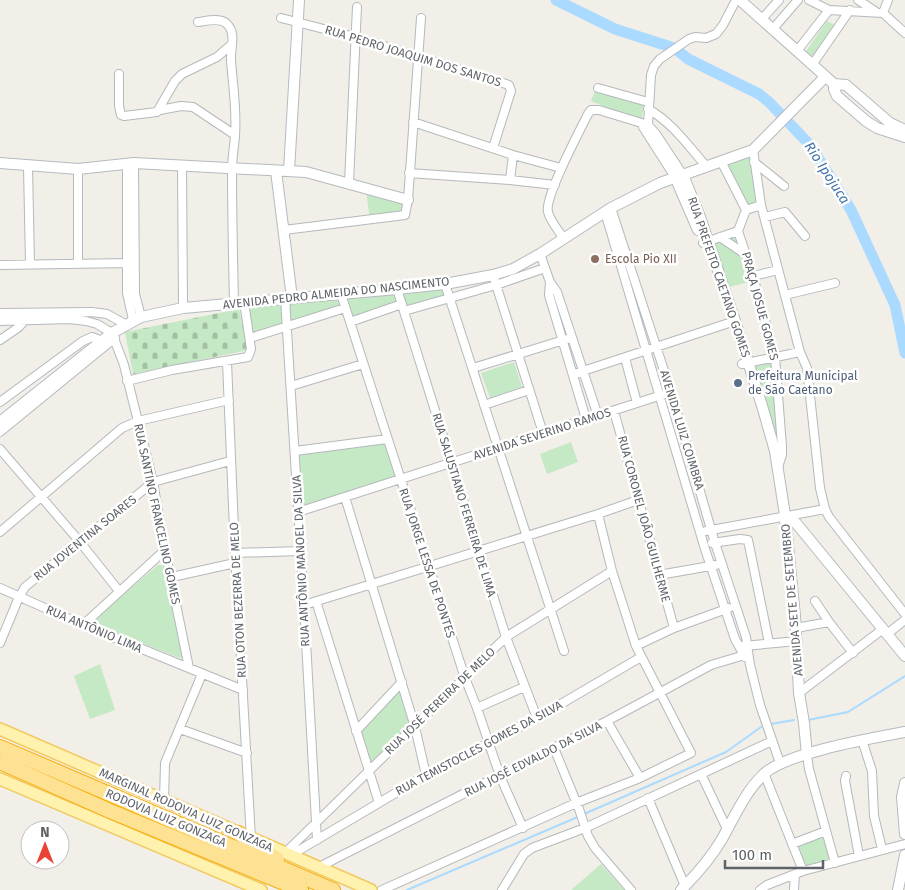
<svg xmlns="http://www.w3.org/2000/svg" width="905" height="890" font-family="'Fira Sans',sans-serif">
<defs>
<pattern id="cemetery-stones" width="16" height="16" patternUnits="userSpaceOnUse" patternTransform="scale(1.25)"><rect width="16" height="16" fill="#c5e8c5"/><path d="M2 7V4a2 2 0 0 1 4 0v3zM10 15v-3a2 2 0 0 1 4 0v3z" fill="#a3c0a4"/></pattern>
</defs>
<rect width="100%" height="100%" fill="#f1efe8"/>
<!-- cemetery -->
<path fill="url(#cemetery-stones)" d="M 239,309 L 248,350 L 133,374 L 125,332 Z"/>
<!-- park -->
<path fill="#c5e8c5" d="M 827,21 L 835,25 L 814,58 L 806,51 Z
M 595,91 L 644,102 L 642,119 L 620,113 L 591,101 Z
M 751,157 L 758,202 L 746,206 L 726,165 Z
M 366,190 L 408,203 L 408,214 L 370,220 Z
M 737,234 L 752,281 L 726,288 L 710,243 Z
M 446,281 L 451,297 L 405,312 L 403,305 L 350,320 L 346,309 L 250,338 L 244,302 Z
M 777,356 L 784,433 L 774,451 L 751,363 Z
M 514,362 L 522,387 L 490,398 L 481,373 Z
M 387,439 L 400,479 L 298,512 L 295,451 Z
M 571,442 L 578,462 L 547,474 L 540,454 Z
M 158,565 L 162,565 L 184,657 L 180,658 L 96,625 L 96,618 Z
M 100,664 L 115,710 L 90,719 L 74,676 Z
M 400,689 L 411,725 L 371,763 L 360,731 Z
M 826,834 L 833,862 L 804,870 L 795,846 Z
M 601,864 L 624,890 L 571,890 Z"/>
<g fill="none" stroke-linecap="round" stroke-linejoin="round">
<!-- stream -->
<path stroke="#aadaff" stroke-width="2" d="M 808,720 L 848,712 L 905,676
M 771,724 L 794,720
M 584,814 L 726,752 L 761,727
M 407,890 L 580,816"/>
<!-- river -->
<path stroke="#aadaff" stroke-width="11" d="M 556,0 L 615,29 L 674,48
M 677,50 L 688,59 L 759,94 L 769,102 L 810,145 L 851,210 L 895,305 L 905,353"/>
<!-- street casing -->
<g stroke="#b5b8bc" stroke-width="10">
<path id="street" d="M 809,0 L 829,10 L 883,13 L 905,33
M 858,0 L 875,11
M 883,13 L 888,0
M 281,18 L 355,37 L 509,85 L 511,91 L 493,148
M 761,20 L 779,0
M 198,22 C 206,21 221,17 227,24 C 237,34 230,49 231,61 C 233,86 237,110 235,136 C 234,148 232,159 232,170 C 232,215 233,259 234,303
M 772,30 L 798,0
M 797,51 L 829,10
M 812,65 L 850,10
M 119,74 L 119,106 L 121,115 L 124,116 L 157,112 L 175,81 L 182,74 L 217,57 L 232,44
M 598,88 L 648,102
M 648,109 C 672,122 689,147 707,167
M 160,110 L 181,106 L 193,107 L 235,135
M 413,122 L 513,155 L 561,168
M 643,127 L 675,177
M 646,128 L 648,125 L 651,75 L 654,66 L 660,59 L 689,39 L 695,37 L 706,38 L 716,34 L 723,25 L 736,0
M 753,150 L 761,205 L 800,352 L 807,368 L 820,488 L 825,509 L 829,517 L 905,614
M 721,161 L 746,210
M 754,162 L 784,186
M 127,163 L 127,293 L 133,320
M 134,163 L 135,294 L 141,317
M 182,165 L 183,308
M 28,166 L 30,264
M 78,169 L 78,263
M 409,173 L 510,180 L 555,185
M 510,180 L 513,155
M 349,183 L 357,7
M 611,208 L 671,392 L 715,543 L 746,637 L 750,665 L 760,705 L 780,763
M 605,212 L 705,549 L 735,639 L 745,657
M 765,217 L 785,212 L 805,236
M 284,230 L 405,215 L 408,200 L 421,18
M 738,231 L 753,276 L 775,357 L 782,446 L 782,455 L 778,467
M 738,231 L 746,210 L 761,205
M 720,237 L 745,254
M 564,239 C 559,231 550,221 548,212 C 544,198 580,130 588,114 L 591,110 L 599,110 L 648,125 L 656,134 L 683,175
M 703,243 L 738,231
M 540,254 L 550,282 L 549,295 L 586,419
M 0,265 L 130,263
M 493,275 L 543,433
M 753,276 L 778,270
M 550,282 L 557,292 L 598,416
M 445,284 L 564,651
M 397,289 L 506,637 L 537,718
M 341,294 L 465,678 L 477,708 L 500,776 L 523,828
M 785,295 L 835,283
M 285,298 L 304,605 L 317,840
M 404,311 L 496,285 L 545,268
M 0,313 L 92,312 L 107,314 L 125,324
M 0,321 L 70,319 L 86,321 L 97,324 L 112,333 L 124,365 L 153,482 L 165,550 L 189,668
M 350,322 L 402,304
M 250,338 L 345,308
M 0,340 L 19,327 L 25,320
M 625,358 L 637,403
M 227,362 L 235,553 L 251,839
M 742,364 L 800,352
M 473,368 L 567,339
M 574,374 L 735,321
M 127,381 L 172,370 L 248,357 L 251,349 L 244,302
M 291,386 L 363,364
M 0,402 L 83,341 L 92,337 L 100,340
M 484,405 L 529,390
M 614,411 L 674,628
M 0,432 L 115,338
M 0,449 L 80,542 L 119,591
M 295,451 L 387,439
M 345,497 L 415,727 L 426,775
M 298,512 L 671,392
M 706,531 L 825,509
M 0,532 L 122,428 L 138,421 L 229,400
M 712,543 L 740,539 L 748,540 L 769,643
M 235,553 L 301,551
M 659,575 L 716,565
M 172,577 L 235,563
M 0,588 L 83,625 L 243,690
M 316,601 L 379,803
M 815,601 L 829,622 L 853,653
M 304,605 L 598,514 L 638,500
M 83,625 L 165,550
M 796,628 L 829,622
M 887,634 L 905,620
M 0,643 L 19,597 L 25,587 L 153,482 L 230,461
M 636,646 L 674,628 L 729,608
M 744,646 L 797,641
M 799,693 L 883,629
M 477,708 L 524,687
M 607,721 L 640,778
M 180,729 L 247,753
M 356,731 L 402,682
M 862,740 L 872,771 L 874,816 L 882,849
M 554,748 L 579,809 L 588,836 L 595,848 L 631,890
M 807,755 L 809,769 L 835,863
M 764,773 L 803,871
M 701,774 L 727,829
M 846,776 L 845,781 L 859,856
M 648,798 L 685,886
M 164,801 L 165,763 L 202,674
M 792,844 L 826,831
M 285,853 L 506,637 L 612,571
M 291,855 L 426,775 L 537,718 L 641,657
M 319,867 L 607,721 L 711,665 L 748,654
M 382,890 L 576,803 L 640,778 L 691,753 L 636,646 L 612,571 L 598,514
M 502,890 L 524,854 L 532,848 L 585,828 L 772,741
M 760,890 L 767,885 L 803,871 L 905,844
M 794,890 L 795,874"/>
</g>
<!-- secondary casing -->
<g stroke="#b6babf" stroke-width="12">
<path id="secondary" d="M 740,0 L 834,84 L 846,85 L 890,123 L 905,130
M 834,84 L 834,89 L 837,96 L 866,121 L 877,128 L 905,137
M 0,163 L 78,169 L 134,163 L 306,172 L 408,200
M 276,171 L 292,298
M 289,171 L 299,0
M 683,175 L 700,217 L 735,321 L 763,409 L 775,451 L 785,515 L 795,616 L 799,693 L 804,723 L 807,755
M 675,177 L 698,230
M 0,422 L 112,333 L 141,317 L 183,308 L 397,289 L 445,284 L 493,275 L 513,269 L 540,254 L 611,208 L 660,183 L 753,150 L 825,77
M 785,521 L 793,521 L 796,523 L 905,656
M 905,783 L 902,797 L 905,834
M 681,890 C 696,875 711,858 722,839 C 734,818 745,792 763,775 C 784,753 873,738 905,732
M 898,890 L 905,855"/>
</g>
<!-- primary casing -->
<g stroke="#f2c960" stroke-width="14">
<path id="primary" d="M 0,729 L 371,890
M 0,779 L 261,890"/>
</g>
<!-- highway casing -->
<g stroke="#f9ab00" stroke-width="16">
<path id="highway" d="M 0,747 L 333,890
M 0,762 L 110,811 L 301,890
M 238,833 L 277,859"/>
</g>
<!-- street -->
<use href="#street" stroke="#fff" stroke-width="8"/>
<!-- secondary -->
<use href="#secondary" stroke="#fff" stroke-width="10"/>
<!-- primary -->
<use href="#primary" stroke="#fff2af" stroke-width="11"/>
<!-- highway -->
<use href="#highway" stroke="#fde293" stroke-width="14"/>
</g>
<!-- markers -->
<circle fill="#8d6e63" stroke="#fff" stroke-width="2" cx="595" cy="259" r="5"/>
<circle fill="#5c6f8a" stroke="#fff" stroke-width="2" cx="738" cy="383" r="5"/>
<g text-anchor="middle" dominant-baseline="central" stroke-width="5" stroke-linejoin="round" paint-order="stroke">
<!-- street labels -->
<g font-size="12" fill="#5f6368" stroke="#fff">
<text transform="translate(413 56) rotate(17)">RUA PEDRO JOAQUIM DOS SANTOS</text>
<text transform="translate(719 277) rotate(71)">RUA PREFEITO CAETANO GOMES</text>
<text transform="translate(336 293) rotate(-6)">AVENIDA PEDRO ALMEIDA DO NASCIMENTO</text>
<text transform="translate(760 306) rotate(75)">PRAÇA JOSUE GOMES</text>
<text transform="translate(682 430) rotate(73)">AVENIDA LUIZ COIMBRA</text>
<text transform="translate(542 434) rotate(-18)">AVENIDA SEVERINO RAMOS</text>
<text transform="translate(464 505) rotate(73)">RUA SALUSTIANO FERREIRA DE LIMA</text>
<text transform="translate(157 514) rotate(78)">RUA SANTINO FRANCELINO GOMES</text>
<text transform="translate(644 519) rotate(75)">RUA CORONEL JOÃO GUILHERME</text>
<text transform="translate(85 538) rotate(-39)">RUA JOVENTINA SOARES</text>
<text transform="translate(301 561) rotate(-93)">RUA ANTÔNIO MANOEL DA SILVA</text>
<text transform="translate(427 563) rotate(72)">RUA JORGE LESSA DE PONTES</text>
<text transform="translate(238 600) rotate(-93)">RUA OTON BEZERRA DE MELO</text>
<text transform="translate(792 600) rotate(-95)">AVENIDA SETE DE SETEMBRO</text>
<text transform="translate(94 629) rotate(23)">RUA ANTÔNIO LIMA</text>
<text transform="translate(440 701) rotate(-44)">RUA JOSÉ PEREIRA DE MELO</text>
<text transform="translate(479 748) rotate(-28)">RUA TEMISTOCLES GOMES DA SILVA</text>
<text transform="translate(533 759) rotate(-27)">RUA JOSÉ EDVALDO DA SILVA</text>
<text transform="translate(186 810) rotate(24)">MARGINAL RODOVIA LUIZ GONZAGA</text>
<text transform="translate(166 818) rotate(23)">RODOVIA LUIZ GONZAGA</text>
</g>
<!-- education labels -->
<g font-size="12" fill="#785e54" stroke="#fff" text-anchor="start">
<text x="605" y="259">Escola Pio XII</text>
</g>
<!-- service labels -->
<g font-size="12" fill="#4e5e75" stroke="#fff" text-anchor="start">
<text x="748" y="376">Prefeitura Municipal<tspan x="748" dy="14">de São Caetano</tspan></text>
</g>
<!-- water labels -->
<g font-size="14" font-style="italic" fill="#4174aa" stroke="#fff">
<text transform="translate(827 173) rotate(57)">Rio Ipojuca</text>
</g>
</g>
<!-- north arrow -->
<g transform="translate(45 845)"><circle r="24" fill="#ffffff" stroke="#bfc1c3"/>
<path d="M0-4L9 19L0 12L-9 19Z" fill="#ea4335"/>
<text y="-8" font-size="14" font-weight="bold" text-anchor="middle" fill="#5f6368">N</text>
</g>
<!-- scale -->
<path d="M725 860v8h98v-8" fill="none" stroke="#5f6368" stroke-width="2.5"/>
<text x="732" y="860" font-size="15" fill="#5f6368" stroke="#ffffff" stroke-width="4" paint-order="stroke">100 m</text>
</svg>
